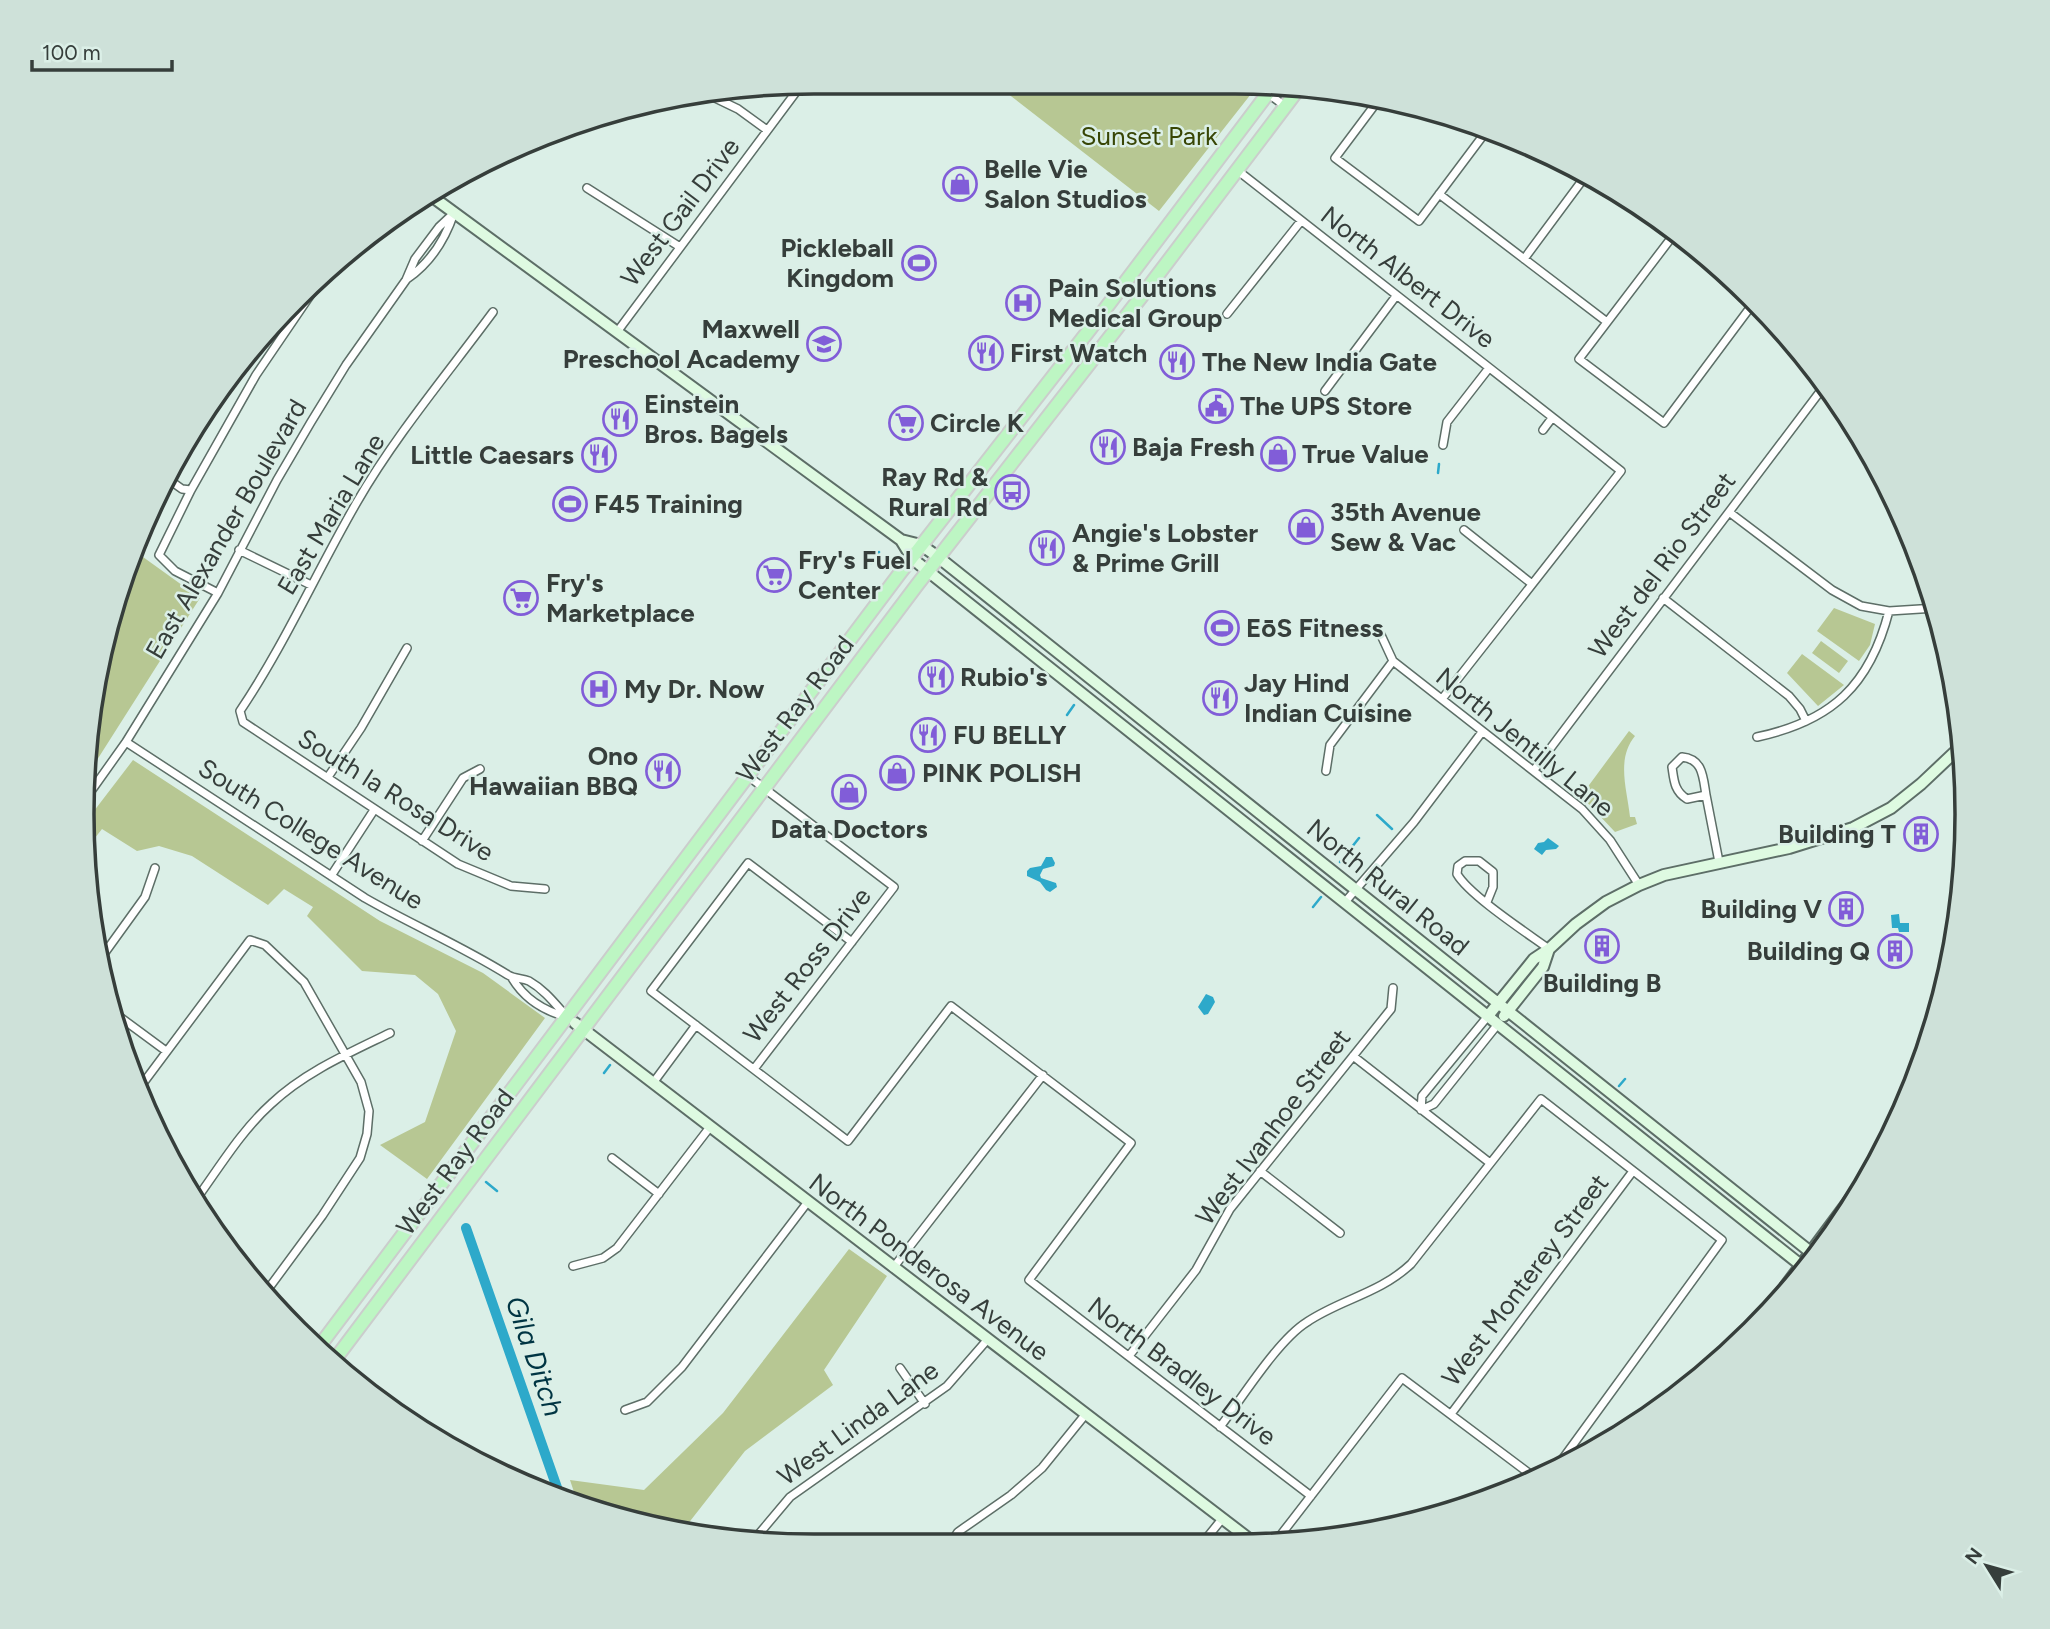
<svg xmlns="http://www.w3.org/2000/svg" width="2050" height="1629" font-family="Figtree,sans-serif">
<rect width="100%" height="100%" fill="#dbefe7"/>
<!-- green -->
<path fill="#b7c793" d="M 994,83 L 1236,84 L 1251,94 L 1159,211 Z
M 138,550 L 143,557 L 200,598 L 97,760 L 90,755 L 107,625 Z
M 1834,608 L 1875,624 L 1870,645 L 1859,661 L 1817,631 Z
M 1821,641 L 1848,661 L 1839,673 L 1812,653 Z
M 1802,654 L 1844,685 L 1818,706 L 1787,673 Z
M 1629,731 L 1635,736 C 1616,759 1627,789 1630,817 L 1635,817 L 1637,824 L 1615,832 L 1581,796 Z
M 133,760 L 380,921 L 483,973 L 545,1018 L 427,1179 L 380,1145 L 425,1122 L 456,1031 L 438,994 L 415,975 L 362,971 L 307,916 L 313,907 L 284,889 L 268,905 L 192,856 L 159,846 L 137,851 L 102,829 L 87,848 L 84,824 Z
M 849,1249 L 887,1276 L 824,1370 L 833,1385 L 745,1451 L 680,1534 L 578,1504 L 570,1480 L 644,1490 L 723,1413 Z"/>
<!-- water -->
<path fill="#2da9ca" d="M 1548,838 L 1559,846 L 1556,849 L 1546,850 L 1542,855 L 1534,849 L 1538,843 L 1544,842 Z
M 1046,857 L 1052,857 L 1055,863 L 1054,866 L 1043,869 L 1040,875 L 1041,878 L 1056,883 L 1057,887 L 1050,892 L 1046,890 L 1040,882 L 1027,876 L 1027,871 L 1030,868 L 1041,866 Z
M 1899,914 L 1900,923 L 1909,923 L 1909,932 L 1899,932 L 1898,928 L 1892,928 L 1891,915 Z
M 1206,994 L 1213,997 L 1215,1002 L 1208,1014 L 1204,1015 L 1198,1007 Z"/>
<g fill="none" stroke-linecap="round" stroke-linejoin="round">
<!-- stream -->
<path stroke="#2da9ca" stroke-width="2.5" d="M 1438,473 L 1439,464
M 1003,502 L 1012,509
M 871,563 L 879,552
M 1067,715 L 1074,705
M 1377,815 L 1392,829
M 1340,862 L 1359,838
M 1313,907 L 1321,897
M 604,1073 L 610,1065
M 1619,1086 L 1625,1079
M 486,1182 L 497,1191"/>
<!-- canal -->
<path stroke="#2da9ca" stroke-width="10" d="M 466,1228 L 561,1499"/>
<!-- street casing -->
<g stroke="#5d6e67" stroke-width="10">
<path id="street" d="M 1255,84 L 1285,106
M 711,96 L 738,109 L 767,130
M 1377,102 L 1335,158 L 1419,221 L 1488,129
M 1237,170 L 1621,471 L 1442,699
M 587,188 L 680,247
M 1439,194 L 1607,322
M 1675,233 L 1579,359 L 1664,423 L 1755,301
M 1524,259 L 1587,174
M 407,279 C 430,263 445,240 454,213
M 493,312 C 448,373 395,436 357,502 C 317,571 285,644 240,711 L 243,722 L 458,864 L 511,886 L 545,889
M 1227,314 L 1301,221
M 617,332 L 802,84
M 1325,391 L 1396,296
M 1543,430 L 1552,418
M 1443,445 L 1447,422 L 1489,368
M 168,479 L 182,489 L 191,490
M 1887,487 L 1892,497
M 1729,512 L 1832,590 L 1861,606 L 1889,611 L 1936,608
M 1464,530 L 1532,584
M 239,550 L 311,585
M 218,593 L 175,571 L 159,555 L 191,490 L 256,375 L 322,278
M 1663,598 L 1789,696 L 1800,709 L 1806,721
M 1381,635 L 1393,661 L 1582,809 L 1610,840 L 1639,885
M 1757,737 C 1832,721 1870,685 1889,611
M 126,742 L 365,898 C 412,925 462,946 508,975 C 515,979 522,978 529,981 C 545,990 556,1005 568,1018
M 1682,757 C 1703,759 1703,777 1706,795 L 1687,799 C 1674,791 1674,780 1672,767 Z
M 1534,770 L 1825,385
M 1326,771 L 1330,745 L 1393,661
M 748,776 L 894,887 L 754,1069
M 328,777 L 361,728 L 407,648
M 1706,795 L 1719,862
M 84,801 L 126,742 L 218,593 L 277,480 L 311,422 L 346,365 L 406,280 L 415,259 L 439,227 L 454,213
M 422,841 L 463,778 L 480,769
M 331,876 L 374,810
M 1345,902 L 1414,822 L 1482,732
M 1487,902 L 1493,887 L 1493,872 L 1479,861 L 1465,861 L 1458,866 L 1457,874 C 1469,895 1527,933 1549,949
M 852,942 L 748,863 L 651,991 L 848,1141 L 951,1006 L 1131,1143 L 1029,1280 L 1311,1496
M 101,958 L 145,897 L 155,868
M 512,978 C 524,998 544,1011 567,1017
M 109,1009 L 166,1051
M 1488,1016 L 1422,1096 L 1421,1110 L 1434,1104 L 1498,1024
M 1353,1056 L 1490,1163
M 653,1083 L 696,1025
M 141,1086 L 250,940 L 265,945 L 304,982 L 361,1082 L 369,1111 L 367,1134 L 360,1158 L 322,1216 L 263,1296
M 612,1158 L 659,1194
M 1260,1171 L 1340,1233
M 195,1201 C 219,1168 241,1131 271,1104 C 305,1072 349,1053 390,1033
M 573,1266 L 603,1258 L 617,1248 L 710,1127
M 893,1268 L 1043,1075
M 1129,1356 L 1196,1270 L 1230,1209 L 1391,1009 L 1393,988
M 900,1368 L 925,1404
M 625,1410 L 647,1402 L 682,1367 L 807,1203
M 1451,1414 L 1633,1171
M 1220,1427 C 1242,1398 1278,1340 1307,1322 C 1341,1299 1379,1294 1411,1264 L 1541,1099 L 1722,1240 L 1556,1468
M 753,1541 L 790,1497 L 947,1386 L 988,1339
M 1201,1545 L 1222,1519
M 1273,1545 L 1402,1378 L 1534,1477
M 949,1546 L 958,1532 L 1011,1495 L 1042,1468 L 1085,1415"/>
</g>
<!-- secondary casing -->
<g stroke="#5d6e67" stroke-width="14">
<path id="secondary" d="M 430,195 L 901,540 L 912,558 L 919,564 L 1807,1270
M 901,540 L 921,545 L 938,557 L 1818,1258
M 1488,1016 L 1534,959 L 1549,949 L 1576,924 L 1606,902 L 1639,885 L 1664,875 L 1789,848 L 1853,828 L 1891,808 L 1921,784 L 1957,750 L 1962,742
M 1504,1016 L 1543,967 L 1549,949
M 575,1023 L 1257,1545
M 1758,1323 L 1874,1167"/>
</g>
<!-- primary casing -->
<g stroke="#cbcdcc" stroke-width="16">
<path id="primary" d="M 318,1348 L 900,573 L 1090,329 L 1275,84
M 333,1362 L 917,585 L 1141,297 L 1300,87"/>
</g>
<!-- street -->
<use href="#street" stroke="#fff" stroke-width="7"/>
<!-- secondary -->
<use href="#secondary" stroke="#defae1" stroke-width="10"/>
<!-- primary -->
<use href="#primary" stroke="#bdf6c3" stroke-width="12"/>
</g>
<!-- icons -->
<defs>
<g id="shop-ring" transform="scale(1.75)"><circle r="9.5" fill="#dbefe7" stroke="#815dd8" stroke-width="1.5"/><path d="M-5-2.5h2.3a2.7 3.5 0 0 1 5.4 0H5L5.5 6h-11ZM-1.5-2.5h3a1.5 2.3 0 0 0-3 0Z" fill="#815dd8"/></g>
<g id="stadium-ring" transform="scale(1.75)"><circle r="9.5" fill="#dbefe7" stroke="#815dd8" stroke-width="1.5"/><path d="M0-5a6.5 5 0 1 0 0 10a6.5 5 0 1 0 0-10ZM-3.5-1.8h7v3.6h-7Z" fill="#815dd8"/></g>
<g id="hospital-ring" transform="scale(1.75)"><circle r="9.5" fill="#dbefe7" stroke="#815dd8" stroke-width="1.5"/><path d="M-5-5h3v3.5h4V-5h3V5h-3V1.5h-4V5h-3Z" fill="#815dd8"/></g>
<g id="school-ring" transform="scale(1.75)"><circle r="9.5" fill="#dbefe7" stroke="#815dd8" stroke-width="1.5"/><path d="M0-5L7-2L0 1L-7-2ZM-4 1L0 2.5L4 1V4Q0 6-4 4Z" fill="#815dd8"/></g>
<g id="restaurant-ring" transform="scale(1.75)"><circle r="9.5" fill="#dbefe7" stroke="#815dd8" stroke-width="1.5"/><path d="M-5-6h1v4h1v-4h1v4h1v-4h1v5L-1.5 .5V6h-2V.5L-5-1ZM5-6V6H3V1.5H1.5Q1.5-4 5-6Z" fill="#815dd8"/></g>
<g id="civic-ring" transform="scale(1.75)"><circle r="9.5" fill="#dbefe7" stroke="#815dd8" stroke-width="1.5"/><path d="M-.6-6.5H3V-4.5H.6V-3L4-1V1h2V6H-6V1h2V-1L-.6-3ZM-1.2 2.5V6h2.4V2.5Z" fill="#815dd8"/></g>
<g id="supermarket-ring" transform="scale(1.75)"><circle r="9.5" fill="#dbefe7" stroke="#815dd8" stroke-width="1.5"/><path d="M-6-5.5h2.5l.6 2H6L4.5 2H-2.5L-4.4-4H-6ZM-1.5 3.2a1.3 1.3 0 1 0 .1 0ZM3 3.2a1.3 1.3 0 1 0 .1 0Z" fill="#815dd8"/></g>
<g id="bus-ring" transform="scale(1.75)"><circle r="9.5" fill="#dbefe7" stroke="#815dd8" stroke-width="1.5"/><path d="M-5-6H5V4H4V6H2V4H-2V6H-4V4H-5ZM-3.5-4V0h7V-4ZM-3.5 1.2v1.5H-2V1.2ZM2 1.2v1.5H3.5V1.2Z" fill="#815dd8"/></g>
<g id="building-ring" transform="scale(1.75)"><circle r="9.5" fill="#dbefe7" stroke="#815dd8" stroke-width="1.5"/><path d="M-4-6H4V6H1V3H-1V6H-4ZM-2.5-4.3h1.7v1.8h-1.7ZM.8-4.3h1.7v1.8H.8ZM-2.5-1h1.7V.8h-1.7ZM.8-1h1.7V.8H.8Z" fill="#815dd8"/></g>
</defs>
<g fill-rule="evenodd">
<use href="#shop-ring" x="960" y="184"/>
<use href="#stadium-ring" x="919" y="263"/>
<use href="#hospital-ring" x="1023" y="303"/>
<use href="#school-ring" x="824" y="344"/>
<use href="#restaurant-ring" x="986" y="353"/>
<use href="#restaurant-ring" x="1177" y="362"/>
<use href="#civic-ring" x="1216" y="406"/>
<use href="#restaurant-ring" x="620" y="419"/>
<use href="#supermarket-ring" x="906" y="423"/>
<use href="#restaurant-ring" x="1108" y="447"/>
<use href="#shop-ring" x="1278" y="454"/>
<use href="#restaurant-ring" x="599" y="455"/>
<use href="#bus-ring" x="1012" y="492"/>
<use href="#stadium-ring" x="570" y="504"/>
<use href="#shop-ring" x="1306" y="527"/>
<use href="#restaurant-ring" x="1047" y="548"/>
<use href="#supermarket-ring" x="774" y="575"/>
<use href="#supermarket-ring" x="521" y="598"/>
<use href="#stadium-ring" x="1222" y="628"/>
<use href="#restaurant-ring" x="936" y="677"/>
<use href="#hospital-ring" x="599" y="689"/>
<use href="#restaurant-ring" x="1220" y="698"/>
<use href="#restaurant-ring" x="928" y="735"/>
<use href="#restaurant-ring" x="663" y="771"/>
<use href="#shop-ring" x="897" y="773"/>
<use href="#shop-ring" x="849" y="792"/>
<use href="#building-ring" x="1921" y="834"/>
<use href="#building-ring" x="1846" y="909"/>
<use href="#building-ring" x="1602" y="946"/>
<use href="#building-ring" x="1895" y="951"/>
</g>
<g text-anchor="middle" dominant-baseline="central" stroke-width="5" stroke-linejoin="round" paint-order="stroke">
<!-- park labels -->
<g font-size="26" fill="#384605" stroke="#dbefe7">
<text x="1149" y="136">Sunset Park</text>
</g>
<!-- poi labels -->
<g font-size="26" font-weight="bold" fill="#363e3b" stroke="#dbefe7" text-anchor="start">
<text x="984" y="169">Belle Vie<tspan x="984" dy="30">Salon Studios</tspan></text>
<text x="894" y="248" text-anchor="end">Pickleball<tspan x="894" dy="30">Kingdom</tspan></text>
<text x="1048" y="288">Pain Solutions<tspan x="1048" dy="30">Medical Group</tspan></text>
<text x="800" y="329" text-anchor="end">Maxwell<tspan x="800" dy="30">Preschool Academy</tspan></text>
<text x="1010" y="353">First Watch</text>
<text x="1202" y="362">The New India Gate</text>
<text x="644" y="404">Einstein<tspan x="644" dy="30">Bros. Bagels</tspan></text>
<text x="1240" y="406">The UPS Store</text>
<text x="930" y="423">Circle K</text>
<text x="1132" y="447">Baja Fresh</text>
<text x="1302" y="454">True Value</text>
<text x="574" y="455" text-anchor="end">Little Caesars</text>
<text x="988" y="477" text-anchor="end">Ray Rd &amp;<tspan x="988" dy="30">Rural Rd</tspan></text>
<text x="594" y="504">F45 Training</text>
<text x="1330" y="512">35th Avenue<tspan x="1330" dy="30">Sew &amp; Vac</tspan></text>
<text x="1072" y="533">Angie's Lobster<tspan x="1072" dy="30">&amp; Prime Grill</tspan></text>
<text x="798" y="560">Fry's Fuel<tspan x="798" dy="30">Center</tspan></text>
<text x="546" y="583">Fry's<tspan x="546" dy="30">Marketplace</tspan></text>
<text x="1246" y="628">EōS Fitness</text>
<text x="960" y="677">Rubio's</text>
<text x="1244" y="683">Jay Hind<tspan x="1244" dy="30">Indian Cuisine</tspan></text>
<text x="624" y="689">My Dr. Now</text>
<text x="953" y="735">FU BELLY</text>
<text x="638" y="756" text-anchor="end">Ono<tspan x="638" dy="30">Hawaiian BBQ</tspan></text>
<text x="922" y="773">PINK POLISH</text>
<text x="849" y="829" text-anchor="middle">Data Doctors</text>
<text x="1896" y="834" text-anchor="end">Building T</text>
<text x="1822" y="909" text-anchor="end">Building V</text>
<text x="1870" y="951" text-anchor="end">Building Q</text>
<text x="1602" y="983" text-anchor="middle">Building B</text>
</g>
<!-- street labels -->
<g font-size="26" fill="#363e3b" stroke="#dbefe7">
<text transform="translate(680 212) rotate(-53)">West Gail Drive</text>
<text transform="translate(1408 277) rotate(38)">North Albert Drive</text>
<text transform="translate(331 514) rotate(-59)">East Maria Lane</text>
<text transform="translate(226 529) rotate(-60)">East Alexander Boulevard</text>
<text transform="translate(1662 565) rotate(-53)">West del Rio Street</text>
<text transform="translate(795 709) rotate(-53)">West Ray Road</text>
<text transform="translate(1525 742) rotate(39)">North Jentilly Lane</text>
<text transform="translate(396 795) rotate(32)">South la Rosa Drive</text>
<text transform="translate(311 834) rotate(32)">South College Avenue</text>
<text transform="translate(1388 887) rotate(39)">North Rural Road</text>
<text transform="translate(807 965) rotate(-52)">West Ross Drive</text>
<text transform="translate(1273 1127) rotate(-53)">West Ivanhoe Street</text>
<text transform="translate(455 1162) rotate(-53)">West Ray Road</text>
<text transform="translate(929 1267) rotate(37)">North Ponderosa Avenue</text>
<text transform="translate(1525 1280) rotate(-53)">West Monterey Street</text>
<text transform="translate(1182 1371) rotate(37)">North Bradley Drive</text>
<text transform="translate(858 1423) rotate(-36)">West Linda Lane</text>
</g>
<!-- water labels -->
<g font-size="28" font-style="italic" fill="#003543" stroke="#dbefe7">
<text transform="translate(535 1356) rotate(71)">Gila Ditch</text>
</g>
</g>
<!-- crop -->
<path d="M0 0H2050V1629H0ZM814 94H1235A720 720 0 0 1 1955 814V814A720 720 0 0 1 1235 1534H814A720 720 0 0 1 94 814V814A720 720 0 0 1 814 94Z" fill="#cee1d9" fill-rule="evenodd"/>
<path fill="none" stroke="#363e3b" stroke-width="3.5" d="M814 94H1235A720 720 0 0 1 1955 814V814A720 720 0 0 1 1235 1534H814A720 720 0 0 1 94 814V814A720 720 0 0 1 814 94Z"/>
<!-- north arrow -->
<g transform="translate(1987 1566) rotate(307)" stroke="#dbefe7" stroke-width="5" paint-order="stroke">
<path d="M0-5L12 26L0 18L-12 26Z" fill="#363e3b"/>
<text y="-10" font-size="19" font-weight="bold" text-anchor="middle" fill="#363e3b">N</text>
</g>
<!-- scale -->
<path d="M32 60v10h140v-10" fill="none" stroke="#363e3b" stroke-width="3.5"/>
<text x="42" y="60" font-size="21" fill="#363e3b" stroke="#dbefe7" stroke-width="5" paint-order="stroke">100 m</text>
</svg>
